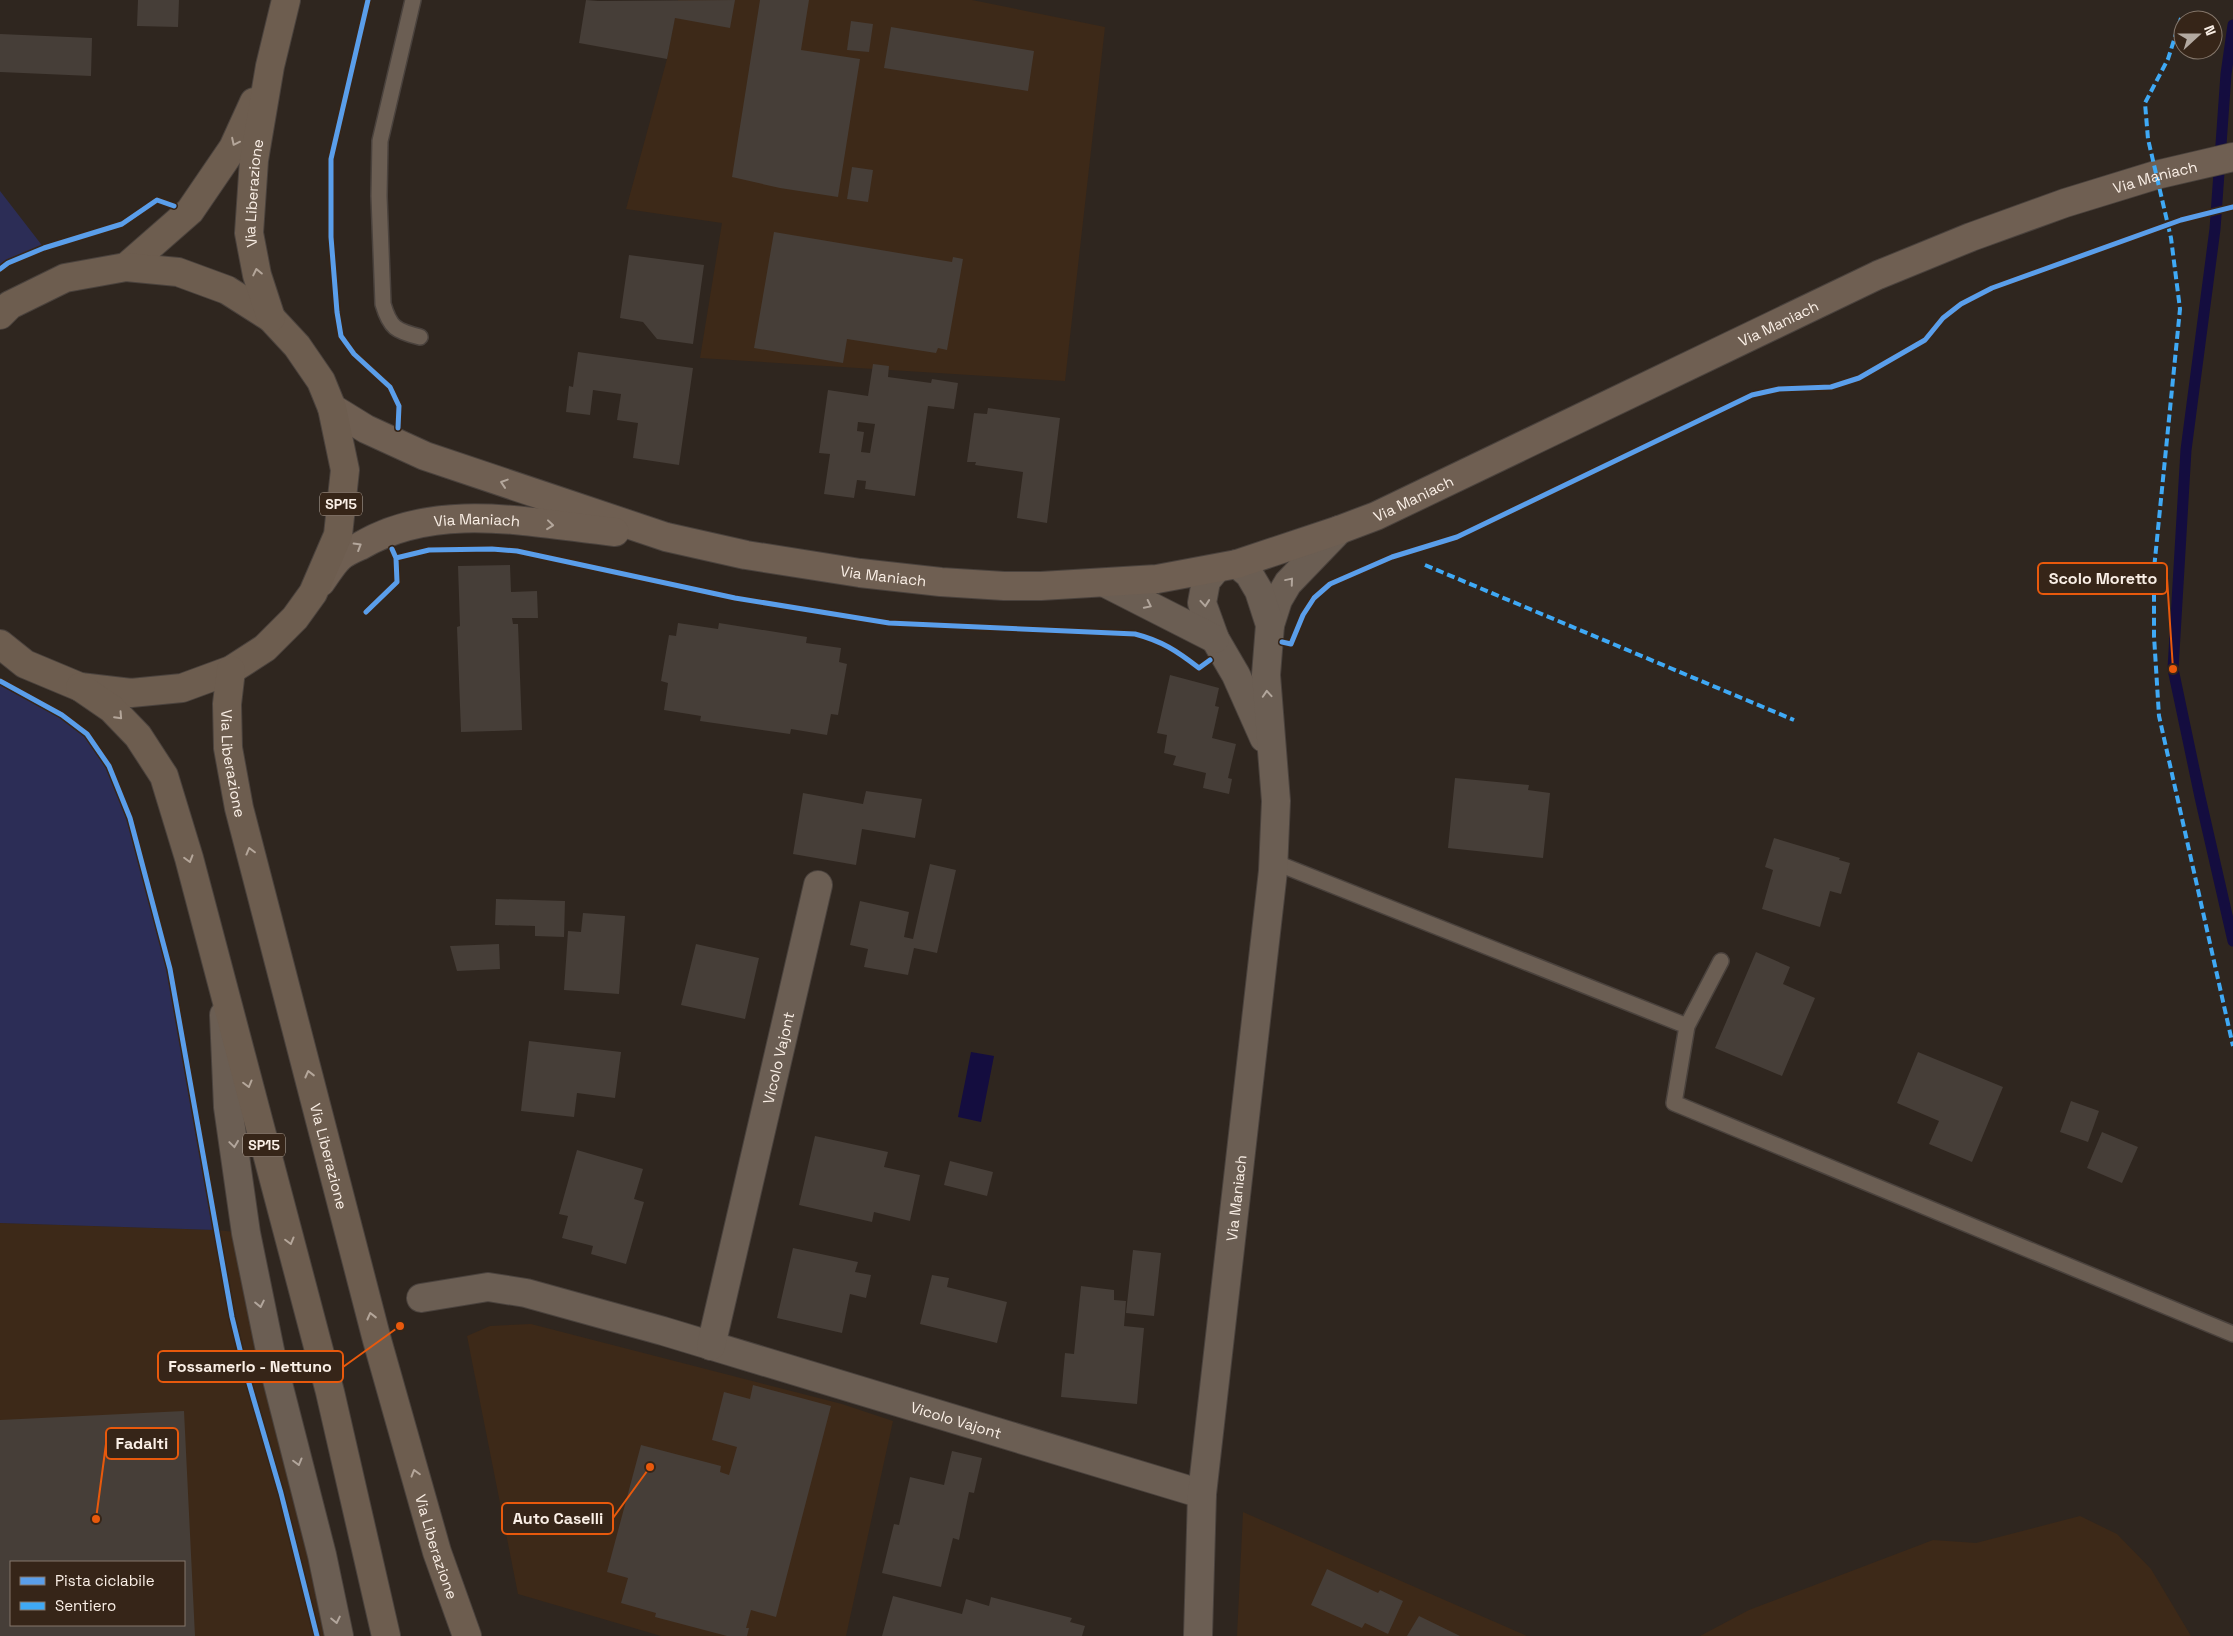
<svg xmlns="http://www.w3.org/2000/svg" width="2233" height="1636" font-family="'Space Grotesk',sans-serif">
<rect width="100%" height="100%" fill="#2f261f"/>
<!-- built -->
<path fill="#3d2918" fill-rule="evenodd" d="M 678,0 L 972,0 L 1105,27 L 1065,381 L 700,358 L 722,223 L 626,209 L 667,59 Z
M 0,1223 L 216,1230 L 246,1233 L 339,1636 L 0,1636 ZM 11,1562 L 184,1562 L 184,1625 L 11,1625 Z
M 531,1324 L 842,1404 L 893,1421 L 846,1636 L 661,1636 L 518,1594 L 467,1336 L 490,1326 Z
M 1243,1512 L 1527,1636 L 1237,1636 Z
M 2080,1516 L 2117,1534 L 2151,1569 L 2191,1636 L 1700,1636 L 1749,1610 L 1933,1540 L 1976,1543 Z"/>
<!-- green -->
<path fill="#2c2d56" d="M 0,191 L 44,248 L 8,263 L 0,269 Z
M 0,681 C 29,697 64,710 87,735 C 119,769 130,818 143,862 C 177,983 193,1107 216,1230 L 0,1223 Z"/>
<!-- water -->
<path fill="#140d3f" d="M 971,1052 L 994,1056 L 981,1122 L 958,1117 Z"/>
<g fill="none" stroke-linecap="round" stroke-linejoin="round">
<!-- stream -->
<path stroke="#140d3f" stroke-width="11" d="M 2233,25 L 2226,74 L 2215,229 L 2186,450 L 2173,669 L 2200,797 L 2233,941"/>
</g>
<!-- building -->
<path fill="#463e38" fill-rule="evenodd" d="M 138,0 L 179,0 L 178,27 L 137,26 Z
M 586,0 L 598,1 L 735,0 L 730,28 L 675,18 L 667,59 L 579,43 Z
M 760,0 L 809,0 L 801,50 L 860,59 L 838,197 L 780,188 L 732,177 Z
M 851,21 L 873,24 L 869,52 L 847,50 Z
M 891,27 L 1034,51 L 1028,91 L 884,68 Z
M 0,34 L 92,38 L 91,76 L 0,72 Z
M 852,167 L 873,170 L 868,202 L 847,199 Z
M 774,232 L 952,262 L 953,257 L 963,259 L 947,350 L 938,348 L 936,353 L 847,339 L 843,363 L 754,348 Z
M 629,255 L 704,265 L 693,344 L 657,339 L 643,322 L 620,318 Z
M 578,352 L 693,368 L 679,465 L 633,458 L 638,423 L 617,420 L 621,394 L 593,390 L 590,415 L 566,412 L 569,386 L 573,387 Z
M 873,364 L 889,366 L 888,377 L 931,383 L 932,379 L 958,383 L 954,409 L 928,406 L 915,496 L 865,489 L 866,481 L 857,480 L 854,498 L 824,494 L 830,454 L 819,453 L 828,390 L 868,396 ZM 858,422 L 875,424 L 870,453 L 861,452 L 864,432 L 857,431 Z
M 988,408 L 1060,418 L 1047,523 L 1017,518 L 1023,472 L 975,465 L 976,462 L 967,462 L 974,413 L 987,414 Z
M 510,565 L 511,592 L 537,591 L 538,618 L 512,618 L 513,624 L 518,624 L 522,730 L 461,732 L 457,627 L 460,626 L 458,566 Z
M 678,623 L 718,629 L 719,623 L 807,637 L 806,643 L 841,648 L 839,662 L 847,664 L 838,715 L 831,714 L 827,735 L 791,729 L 790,734 L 700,721 L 701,716 L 664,710 L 668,683 L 661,681 L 669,635 L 676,636 Z
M 1170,675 L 1219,688 L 1215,706 L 1219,707 L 1212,738 L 1236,744 L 1228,778 L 1232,779 L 1229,794 L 1203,788 L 1206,773 L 1173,765 L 1176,756 L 1164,753 L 1167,735 L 1157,733 Z
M 1455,778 L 1529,785 L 1528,790 L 1550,793 L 1543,858 L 1448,848 Z
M 866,791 L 922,799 L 915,838 L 862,829 L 856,865 L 793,854 L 803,793 L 863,804 Z
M 1774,838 L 1840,858 L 1839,860 L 1850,863 L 1841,894 L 1830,891 L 1820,927 L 1762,909 L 1773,870 L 1765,867 Z
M 930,864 L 956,870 L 937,953 L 914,948 L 908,975 L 864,967 L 868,949 L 850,945 L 860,901 L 909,912 L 904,937 L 913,939 Z
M 496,899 L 565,901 L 564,937 L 535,936 L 535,926 L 495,925 Z
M 583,913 L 625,916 L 619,994 L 564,990 L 568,931 L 581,932 Z
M 499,944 L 500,969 L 457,971 L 450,946 Z
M 696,944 L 759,958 L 745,1019 L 681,1005 Z
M 1756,952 L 1790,967 L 1783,984 L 1815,998 L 1782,1076 L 1715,1048 Z
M 529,1041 L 621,1052 L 615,1098 L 577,1093 L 574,1117 L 521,1111 Z
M 1918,1052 L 2003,1087 L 1972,1162 L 1929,1144 L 1939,1121 L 1897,1103 Z
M 2071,1101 L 2099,1111 L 2088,1142 L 2060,1132 Z
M 2102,1132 L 2138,1147 L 2122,1183 L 2087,1168 Z
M 815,1136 L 888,1152 L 884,1167 L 920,1175 L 910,1221 L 874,1212 L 872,1222 L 799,1205 Z
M 577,1150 L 643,1169 L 634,1199 L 644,1202 L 626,1264 L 591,1254 L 593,1246 L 562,1238 L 568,1216 L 559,1214 Z
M 950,1161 L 993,1172 L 987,1196 L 944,1185 Z
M 793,1248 L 858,1262 L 855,1272 L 871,1275 L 866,1298 L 850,1294 L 842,1333 L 777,1318 Z
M 1133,1250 L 1161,1253 L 1154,1316 L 1126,1313 Z
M 932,1275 L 949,1278 L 947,1287 L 1007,1302 L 997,1343 L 920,1324 Z
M 1081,1286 L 1114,1290 L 1114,1300 L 1126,1301 L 1124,1326 L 1144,1328 L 1137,1404 L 1061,1397 L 1065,1353 L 1074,1354 Z
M 753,1385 L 831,1406 L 776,1617 L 751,1610 L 746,1628 L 749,1628 L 747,1636 L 727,1636 L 655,1617 L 656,1613 L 621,1603 L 628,1578 L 607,1572 L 641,1445 L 721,1466 L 720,1472 L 729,1475 L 737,1447 L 712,1440 L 724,1392 L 750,1399 Z
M 184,1411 L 195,1636 L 0,1636 L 0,1420 ZM 11,1562 L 184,1562 L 184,1625 L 11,1625 Z
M 952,1451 L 982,1458 L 974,1493 L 969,1492 L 959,1540 L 953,1538 L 941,1587 L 882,1573 L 894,1524 L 899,1525 L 910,1477 L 944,1485 Z
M 1327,1569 L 1378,1593 L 1380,1590 L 1403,1601 L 1388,1634 L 1365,1623 L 1362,1628 L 1311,1605 Z
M 893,1596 L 962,1614 L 966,1599 L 989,1606 L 991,1597 L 1072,1618 L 1070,1622 L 1085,1626 L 1082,1636 L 882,1636 Z
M 1419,1616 L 1460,1636 L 1407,1636 Z"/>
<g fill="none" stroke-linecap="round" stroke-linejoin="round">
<!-- lane casing -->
<g stroke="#4a423d" stroke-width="18">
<path id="lane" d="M 413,0 L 380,141 L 379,196 L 383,304 C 390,328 396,331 420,337
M 1274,862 L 1687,1026 L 1721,961
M 1687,1026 L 1674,1103 L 2233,1334"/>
</g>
<!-- street casing -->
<g stroke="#4a423d" stroke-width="30">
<g id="street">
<path d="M 1216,569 L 1206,581 L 1202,603 L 1215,639 L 1236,675 L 1264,738"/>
<path d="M 1105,583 L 1215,639"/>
<path d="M 1270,625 L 1278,600 L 1288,583 L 1339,530"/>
<path d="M 224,1015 L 228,1107 L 246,1233 L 272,1360 L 322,1555 L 339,1636"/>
<path id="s1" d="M 421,1298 L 488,1287 L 526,1293 L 663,1331 L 1202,1494"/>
<path id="s2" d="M 711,1346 L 818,885"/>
<path id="s3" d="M 1198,1636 L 1202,1494 L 1273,871 L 1276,801 L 1266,675 L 1270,625 L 1259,591 L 1249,574 L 1237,564"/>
</g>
</g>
<!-- secondary casing -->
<g stroke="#4a423d" stroke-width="30">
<g id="secondary">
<path id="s4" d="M 332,408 L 366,429 L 425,456 L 666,537 L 746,555 L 860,573 L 941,582 L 1004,586 L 1041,586 L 1157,579 L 1237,564 L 1339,530 L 1376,516 L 1878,275 L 1971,237 L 2065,203 L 2156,175 L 2233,157"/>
<path id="s5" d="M 321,582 C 327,574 333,563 340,557 C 345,553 353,549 360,546 C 437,500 531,523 615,532"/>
</g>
</g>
<!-- primary casing -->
<g stroke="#4a423d" stroke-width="30">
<g id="primary">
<path d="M 126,267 L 190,211 L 233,148 L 254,102"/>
<path d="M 0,315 L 10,305 L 65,278 L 126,267 L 178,272 L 227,290 L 271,318 L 297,346 L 321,381 L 332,408 L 345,470 L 338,535 L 313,593 L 295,618 L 265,648 L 231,670 L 182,688 L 131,693 L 80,687 L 25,664 L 0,644"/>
<path id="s6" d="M 271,318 L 257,275 L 249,233 L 254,160 L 270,66 L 286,0"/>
<path id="s7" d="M 231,670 L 227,704 L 228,748 L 239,808 L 377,1340 L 437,1552 L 467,1636"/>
<path d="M 80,687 L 112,709 L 138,736 L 164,776 L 189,858 L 330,1392 L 386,1636"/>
</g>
</g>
<!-- lane -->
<use href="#lane" stroke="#6b5e53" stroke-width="15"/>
<!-- street -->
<use href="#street" stroke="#6b5e53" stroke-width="28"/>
<!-- secondary -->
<use href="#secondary" stroke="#6f5f52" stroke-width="28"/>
<!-- primary -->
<use href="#primary" stroke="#6d5d4f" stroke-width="28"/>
<!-- quiet -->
<path stroke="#3fa9f5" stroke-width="4" stroke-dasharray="8 4" stroke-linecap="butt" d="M 2181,18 L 2168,59 L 2145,103 L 2148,139 L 2171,238 L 2180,309 L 2154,569 L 2154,636 L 2159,716 L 2233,1046
M 1425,565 L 1794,720"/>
<!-- cycleway casing -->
<g stroke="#362518" stroke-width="8">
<path id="cycleway" d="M 368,0 L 331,159 L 331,237 L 337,312 L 341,336 L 354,354 L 390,387 L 399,406 L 398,428
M 0,269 L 8,263 L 44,248 L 122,224 L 157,200 L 174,206
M 396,558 L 429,550 L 492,549 L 517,551 L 735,598 L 889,623 L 1135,634 C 1162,641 1177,651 1199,668 L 1210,660
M 366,612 L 397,582 L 396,558 L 392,549
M 1282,642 L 1291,644 L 1303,615 L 1314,598 L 1330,584 L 1392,557 L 1457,537 L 1752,395 L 1779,389 L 1831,387 L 1859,378 L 1925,340 L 1943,318 L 1961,304 L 1992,288 L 2181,220 L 2233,207
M 0,681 L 62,715 L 87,734 L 109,766 L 130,818 L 170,969 L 232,1317 L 244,1366 L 281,1493 L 317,1636"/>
</g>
<!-- cycleway -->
<use href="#cycleway" stroke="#5a9eea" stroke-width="5"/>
</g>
<!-- one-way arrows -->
<defs><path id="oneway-chevron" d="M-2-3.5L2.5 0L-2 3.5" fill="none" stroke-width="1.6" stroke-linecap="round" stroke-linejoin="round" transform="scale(1.25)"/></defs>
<g stroke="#b4a69a">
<use href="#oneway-chevron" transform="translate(235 142) rotate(116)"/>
<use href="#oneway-chevron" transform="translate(257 272) rotate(-102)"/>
<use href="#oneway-chevron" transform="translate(119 716) rotate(47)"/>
<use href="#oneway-chevron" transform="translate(250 851) rotate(-105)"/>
<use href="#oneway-chevron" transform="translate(189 859) rotate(74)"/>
<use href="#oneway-chevron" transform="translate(309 1074) rotate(-104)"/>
<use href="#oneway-chevron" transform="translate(248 1084) rotate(75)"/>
<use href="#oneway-chevron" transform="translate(290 1241) rotate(75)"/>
<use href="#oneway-chevron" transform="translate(371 1316) rotate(-104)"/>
<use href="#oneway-chevron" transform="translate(415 1473) rotate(-106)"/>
</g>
<g stroke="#b4a79c">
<use href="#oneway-chevron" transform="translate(504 483) rotate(-162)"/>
<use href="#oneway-chevron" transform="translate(550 525) rotate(6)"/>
<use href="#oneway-chevron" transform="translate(358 546) rotate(-31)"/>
</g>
<g stroke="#b2a69c">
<use href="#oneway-chevron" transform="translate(1290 581) rotate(-50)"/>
<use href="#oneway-chevron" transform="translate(1205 603) rotate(85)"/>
<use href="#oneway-chevron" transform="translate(1148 605) rotate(26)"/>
<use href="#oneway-chevron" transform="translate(1267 694) rotate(-94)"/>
<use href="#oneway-chevron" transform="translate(234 1144) rotate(82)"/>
<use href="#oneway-chevron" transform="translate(260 1304) rotate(78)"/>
<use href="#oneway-chevron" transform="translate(298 1462) rotate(75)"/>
<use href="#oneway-chevron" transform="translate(336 1620) rotate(78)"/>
</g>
<g text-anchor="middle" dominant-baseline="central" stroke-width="4.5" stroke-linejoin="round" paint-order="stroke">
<!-- shield labels -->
<g fill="#362518" stroke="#bfb2a8" stroke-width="1">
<rect x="320" y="492.5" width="42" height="23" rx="4"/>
<rect x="243" y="1133.5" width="42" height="23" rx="4"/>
</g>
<g font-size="14" font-weight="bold" fill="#faefe6">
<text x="341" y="504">SP15</text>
<text x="264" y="1145">SP15</text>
</g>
<!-- street labels -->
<g font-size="15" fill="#faefe6" stroke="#362518">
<text stroke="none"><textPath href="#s4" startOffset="1934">Via Maniach</textPath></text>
<text stroke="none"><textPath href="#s6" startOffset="128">Via Liberazione</textPath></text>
<text stroke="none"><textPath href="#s4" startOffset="1529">Via Maniach</textPath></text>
<text stroke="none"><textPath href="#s4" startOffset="1124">Via Maniach</textPath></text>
<text stroke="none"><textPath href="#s5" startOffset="176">Via Maniach</textPath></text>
<text stroke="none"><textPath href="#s4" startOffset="580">Via Maniach</textPath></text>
<text stroke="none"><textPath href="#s7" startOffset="94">Via Liberazione</textPath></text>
<text stroke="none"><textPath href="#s2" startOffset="296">Vicolo Vajont</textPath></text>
<text stroke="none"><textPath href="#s7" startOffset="499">Via Liberazione</textPath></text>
<text stroke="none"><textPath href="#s3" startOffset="440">Via Maniach</textPath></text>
<text stroke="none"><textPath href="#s1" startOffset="555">Vicolo Vajont</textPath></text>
<text stroke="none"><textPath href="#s7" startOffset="904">Via Liberazione</textPath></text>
</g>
</g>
<!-- callouts -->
<path fill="none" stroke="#e8590c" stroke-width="2" d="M2173 669L2167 578M400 1326L343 1367M96 1519L106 1444M650 1467L613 1518"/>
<g fill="#e8590c" stroke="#362518" stroke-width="2">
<circle cx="2173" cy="669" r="5"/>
<circle cx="400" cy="1326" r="5"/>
<circle cx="96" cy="1519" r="5"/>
<circle cx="650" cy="1467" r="5"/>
</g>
<g fill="#362518" stroke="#e8590c" stroke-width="2">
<rect x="2038" y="563" width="129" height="31" rx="5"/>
<rect x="158" y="1351" width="185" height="31" rx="5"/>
<rect x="106" y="1428" width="72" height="31" rx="5"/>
<rect x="502" y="1503" width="111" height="31" rx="5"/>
</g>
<g font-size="16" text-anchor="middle" font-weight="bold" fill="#faefe6">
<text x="2103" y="584">Scolo Moretto</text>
<text x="250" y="1372">Fossamerlo - Nettuno</text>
<text x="142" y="1449">Fadalti</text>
<text x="558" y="1524">Auto Caselli</text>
</g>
<!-- legend -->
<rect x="10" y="1561" width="175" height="65" fill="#362518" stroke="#84766a"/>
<rect x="20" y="1577" width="25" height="8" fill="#5a9eea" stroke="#84766a"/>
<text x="55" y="1586" font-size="15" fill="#faefe6">Pista ciclabile</text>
<rect x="20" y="1602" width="25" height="8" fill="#3fa9f5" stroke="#84766a"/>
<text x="55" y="1611" font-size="15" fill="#faefe6">Sentiero</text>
<!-- north arrow -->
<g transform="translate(2198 35) rotate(69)"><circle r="24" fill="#362518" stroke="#84766a"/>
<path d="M0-4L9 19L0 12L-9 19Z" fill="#b3a9a0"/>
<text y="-8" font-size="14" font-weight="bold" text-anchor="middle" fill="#faefe6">N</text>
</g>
</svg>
